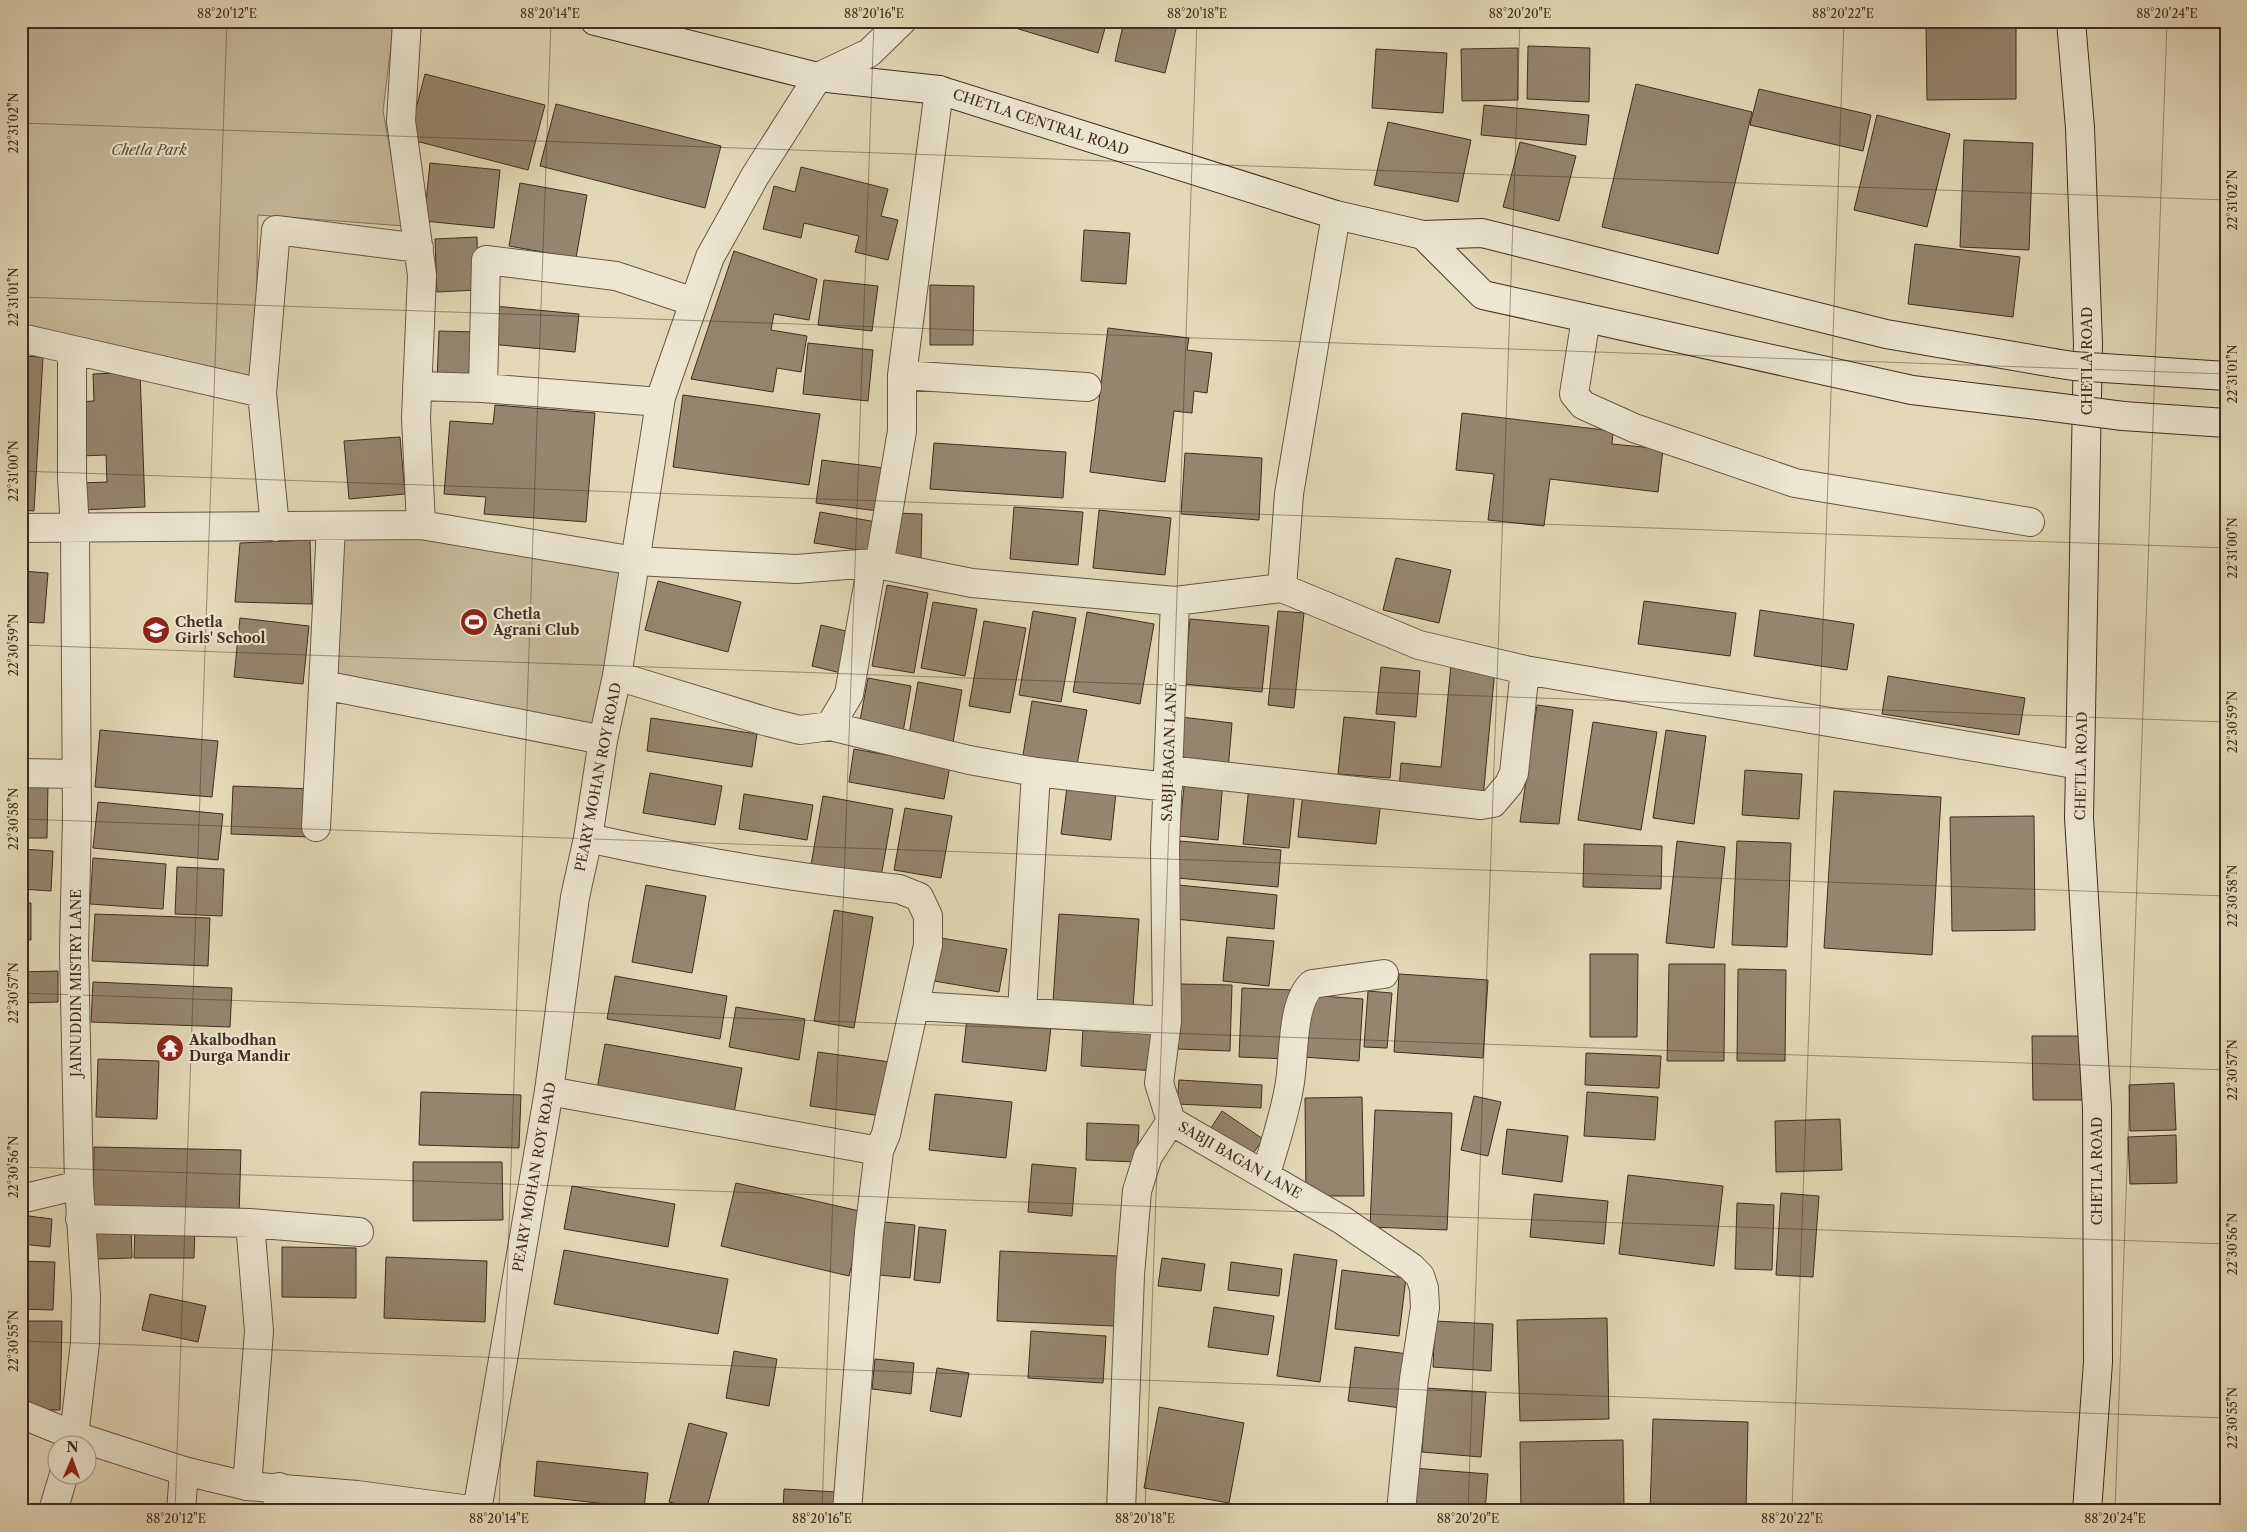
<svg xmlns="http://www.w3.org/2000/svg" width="2247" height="1532" font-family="'Libre Caslon Text',serif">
<rect width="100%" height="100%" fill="#e3d8b8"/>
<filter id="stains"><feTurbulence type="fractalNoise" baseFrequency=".004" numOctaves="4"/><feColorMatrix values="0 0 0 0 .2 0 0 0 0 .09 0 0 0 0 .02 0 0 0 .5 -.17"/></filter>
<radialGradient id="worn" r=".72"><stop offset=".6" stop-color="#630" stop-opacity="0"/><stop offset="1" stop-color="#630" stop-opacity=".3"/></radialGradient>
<!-- green -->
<path fill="#c8bb9e" stroke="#86735f" d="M 21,21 L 394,21 L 383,111 L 404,226 L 258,215 L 255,378 L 21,327 Z
M 338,534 L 424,534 L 626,568 L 594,728 L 330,676 Z"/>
<!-- building -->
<path fill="#96856f" stroke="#432b20" d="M 992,21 L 1107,21 L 1098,53 Z
M 1124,21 L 1178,21 L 1165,73 L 1115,61 Z
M 2016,25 L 2016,99 L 1927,100 L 1926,26 Z
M 1528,46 L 1590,48 L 1589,102 L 1527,99 Z
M 1518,48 L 1518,100 L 1462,101 L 1461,49 Z
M 1376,49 L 1447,53 L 1443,113 L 1372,108 Z
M 425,74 L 545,105 L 528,170 L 408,139 Z
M 1636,84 L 1752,112 L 1718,254 L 1602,227 Z
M 1759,89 L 1871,115 L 1863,151 L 1750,125 Z
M 556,104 L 721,146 L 705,208 L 540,166 Z
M 1484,105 L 1589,115 L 1586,145 L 1481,135 Z
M 1877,115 L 1950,134 L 1927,227 L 1854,210 Z
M 1388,122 L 1471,140 L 1458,202 L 1374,185 Z
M 1964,140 L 2033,143 L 2029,250 L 1960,247 Z
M 1520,142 L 1576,156 L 1559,221 L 1503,207 Z
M 430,163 L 500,170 L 494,228 L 424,221 Z
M 801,167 L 888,189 L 881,216 L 898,220 L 888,260 L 855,252 L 859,236 L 804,223 L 801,238 L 763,229 L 774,186 L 795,192 Z
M 520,183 L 587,195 L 576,258 L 509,246 Z
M 1084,230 L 1130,233 L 1126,284 L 1081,281 Z
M 477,237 L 478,290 L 437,292 L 435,239 Z
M 1915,244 L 2020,257 L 2013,317 L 1908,304 Z
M 734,251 L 817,279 L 809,320 L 774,314 L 771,330 L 807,336 L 801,372 L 777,368 L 773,392 L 691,379 Z
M 824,280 L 878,286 L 872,331 L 818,325 Z
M 930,285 L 974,286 L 973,345 L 930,345 Z
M 494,306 L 579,314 L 575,352 L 490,344 Z
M 1108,328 L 1189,338 L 1187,350 L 1212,353 L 1207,393 L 1194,391 L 1192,413 L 1174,411 L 1165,482 L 1090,472 Z
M 439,331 L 477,332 L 476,381 L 437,380 Z
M 808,343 L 873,350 L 868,401 L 803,394 Z
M 21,356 L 43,357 L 34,511 L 21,510 Z
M 140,372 L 145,507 L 82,510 L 80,483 L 107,482 L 106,455 L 80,456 L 77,402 L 94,401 L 93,374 Z
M 683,395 L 820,414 L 809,485 L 673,467 Z
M 495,405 L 595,413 L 586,522 L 484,514 L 486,497 L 444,494 L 450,421 L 493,424 Z
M 1462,413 L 1613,431 L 1612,444 L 1663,449 L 1658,492 L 1550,479 L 1544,526 L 1488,520 L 1494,474 L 1456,470 Z
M 400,437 L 405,494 L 349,499 L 344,441 Z
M 934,443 L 1066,452 L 1063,498 L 930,489 Z
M 1185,453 L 1262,458 L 1259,520 L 1181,514 Z
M 822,460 L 884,468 L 878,511 L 816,503 Z
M 1014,507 L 1083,512 L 1078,565 L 1010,559 Z
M 1099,510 L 1171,518 L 1165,575 L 1093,568 Z
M 820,512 L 876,522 L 871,552 L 814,543 Z
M 895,513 L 922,514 L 921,558 L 894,557 Z
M 310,540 L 312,604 L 235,602 L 240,543 Z
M 1396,558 L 1451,570 L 1439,623 L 1383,610 Z
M 21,571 L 48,573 L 44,623 L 21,622 Z
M 658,581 L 741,602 L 728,652 L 645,630 Z
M 887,585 L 928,593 L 914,673 L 872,666 Z
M 1644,601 L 1736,613 L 1730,656 L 1638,644 Z
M 933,602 L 977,609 L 965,676 L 921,668 Z
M 1760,610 L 1854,624 L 1847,670 L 1754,656 Z
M 1033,611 L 1076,618 L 1061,702 L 1019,695 Z
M 1278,611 L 1304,613 L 1294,708 L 1268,705 Z
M 1087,612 L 1154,624 L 1140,704 L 1073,692 Z
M 240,618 L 309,626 L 303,684 L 234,677 Z
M 1190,619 L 1269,626 L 1262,692 L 1184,684 Z
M 984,621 L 1026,628 L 1010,713 L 969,706 Z
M 821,625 L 850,632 L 841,673 L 812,666 Z
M 1451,665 L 1495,669 L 1483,798 L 1399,790 L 1401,763 L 1441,767 Z
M 1381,667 L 1420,671 L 1416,717 L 1376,714 Z
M 1888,676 L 2025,698 L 2019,735 L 1882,714 Z
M 868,678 L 911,686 L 902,738 L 858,731 Z
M 918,682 L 962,690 L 952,748 L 908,740 Z
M 1032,701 L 1087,710 L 1076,770 L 1022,761 Z
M 1537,705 L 1573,710 L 1559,824 L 1520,822 Z
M 1181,717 L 1232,723 L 1228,770 L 1177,765 Z
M 1344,717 L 1395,722 L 1390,778 L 1338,774 Z
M 651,718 L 757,734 L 752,767 L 647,751 Z
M 1593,722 L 1657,732 L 1641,830 L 1578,820 Z
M 100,730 L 218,741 L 212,797 L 95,787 Z
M 1666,730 L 1706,736 L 1694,824 L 1653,818 Z
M 854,749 L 950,766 L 944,799 L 849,782 Z
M 1745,770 L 1802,774 L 1799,819 L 1742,815 Z
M 650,773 L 722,786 L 715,825 L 643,813 Z
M 1185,777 L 1223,781 L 1218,840 L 1179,836 Z
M 21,782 L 48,782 L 47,838 L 21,838 Z
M 233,786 L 312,789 L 310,837 L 231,834 Z
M 1249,786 L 1295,790 L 1289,848 L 1243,844 Z
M 1067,787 L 1116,792 L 1111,840 L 1061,834 Z
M 1834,791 L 1941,797 L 1932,955 L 1824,948 Z
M 1303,792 L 1381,800 L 1376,844 L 1298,837 Z
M 744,794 L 813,805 L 807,840 L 739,829 Z
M 823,796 L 893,809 L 881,877 L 811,865 Z
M 98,802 L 223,814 L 218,860 L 93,848 Z
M 905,808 L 952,816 L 941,878 L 894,870 Z
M 2034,816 L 2035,930 L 1952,931 L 1950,817 Z
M 1180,841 L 1281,850 L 1278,887 L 1177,878 Z
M 1677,841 L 1725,847 L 1714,948 L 1666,943 Z
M 1737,841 L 1791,843 L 1787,947 L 1732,945 Z
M 1584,844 L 1662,846 L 1661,889 L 1583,887 Z
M 21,849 L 53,851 L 51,891 L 21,889 Z
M 93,858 L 166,864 L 163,909 L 90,904 Z
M 177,867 L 224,869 L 222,916 L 175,914 Z
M 646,885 L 706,896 L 692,973 L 632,962 Z
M 1179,885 L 1277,895 L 1274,929 L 1175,919 Z
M 21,903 L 31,903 L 31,940 L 21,940 Z
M 834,910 L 873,917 L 854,1028 L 814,1021 Z
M 95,914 L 210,918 L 208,966 L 92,961 Z
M 1059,914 L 1139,919 L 1133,1008 L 1053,1002 Z
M 1227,937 L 1274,941 L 1269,986 L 1223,981 Z
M 941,938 L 1007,949 L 999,992 L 934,981 Z
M 1590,954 L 1638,954 L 1637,1037 L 1590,1037 Z
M 1669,964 L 1725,964 L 1724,1061 L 1667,1061 Z
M 1738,969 L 1786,970 L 1785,1061 L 1737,1061 Z
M 58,971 L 58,1002 L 21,1003 L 21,972 Z
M 1399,974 L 1488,980 L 1483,1058 L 1394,1052 Z
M 615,976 L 727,996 L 720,1039 L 607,1019 Z
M 93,982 L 232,988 L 230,1027 L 91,1022 Z
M 1180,984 L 1232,985 L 1230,1051 L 1178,1049 Z
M 1242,988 L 1293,990 L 1289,1059 L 1239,1057 Z
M 1368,991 L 1392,993 L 1387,1048 L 1364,1047 Z
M 1307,995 L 1363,999 L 1359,1061 L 1303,1057 Z
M 736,1007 L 805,1019 L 799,1060 L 729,1047 Z
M 967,1018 L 1051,1027 L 1046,1071 L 962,1062 Z
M 1083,1028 L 1158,1033 L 1156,1071 L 1081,1066 Z
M 2032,1036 L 2086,1036 L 2086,1100 L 2033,1100 Z
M 605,1044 L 742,1068 L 734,1113 L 597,1089 Z
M 818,1052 L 890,1062 L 882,1116 L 810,1106 Z
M 1586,1053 L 1661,1056 L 1659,1088 L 1585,1085 Z
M 98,1059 L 159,1061 L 157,1119 L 96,1117 Z
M 1179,1080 L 1262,1085 L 1261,1108 L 1177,1104 Z
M 2174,1083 L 2176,1130 L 2130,1131 L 2129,1085 Z
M 421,1092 L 521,1095 L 519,1148 L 419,1145 Z
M 1587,1092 L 1658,1097 L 1655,1140 L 1584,1136 Z
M 935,1094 L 1012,1102 L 1006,1158 L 929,1150 Z
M 1474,1096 L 1501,1102 L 1488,1156 L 1461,1150 Z
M 1362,1097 L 1364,1196 L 1306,1196 L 1305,1098 Z
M 1375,1110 L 1452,1113 L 1447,1230 L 1370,1227 Z
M 1222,1111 L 1263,1139 L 1250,1158 L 1209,1131 Z
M 1840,1119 L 1842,1170 L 1776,1172 L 1775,1121 Z
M 1087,1123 L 1139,1125 L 1137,1162 L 1086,1160 Z
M 1507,1129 L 1568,1136 L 1562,1182 L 1502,1174 Z
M 2176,1135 L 2177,1183 L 2130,1184 L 2128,1137 Z
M 94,1147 L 241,1150 L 239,1215 L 93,1212 Z
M 413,1162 L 502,1162 L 503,1220 L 413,1221 Z
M 1032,1164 L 1076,1168 L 1072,1216 L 1028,1212 Z
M 1628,1175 L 1723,1186 L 1714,1266 L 1619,1254 Z
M 736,1183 L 864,1212 L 849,1276 L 721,1246 Z
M 572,1186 L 675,1204 L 668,1247 L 564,1229 Z
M 1781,1193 L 1819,1196 L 1813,1277 L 1776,1275 Z
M 1534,1194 L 1608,1201 L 1604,1244 L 1530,1237 Z
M 1737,1203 L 1774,1205 L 1772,1270 L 1735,1269 Z
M 21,1215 L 52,1219 L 50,1247 L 21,1244 Z
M 884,1222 L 915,1225 L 910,1278 L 879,1275 Z
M 96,1224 L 131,1224 L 132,1258 L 97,1259 Z
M 135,1225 L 195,1226 L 194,1258 L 134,1258 Z
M 919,1227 L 946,1230 L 940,1283 L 914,1280 Z
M 282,1247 L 356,1248 L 356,1298 L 282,1297 Z
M 564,1250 L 728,1279 L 718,1334 L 554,1304 Z
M 1000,1251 L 1117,1256 L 1114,1326 L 997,1321 Z
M 1294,1254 L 1337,1260 L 1320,1382 L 1277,1376 Z
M 386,1257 L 487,1261 L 485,1322 L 384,1318 Z
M 1162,1258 L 1205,1264 L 1201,1291 L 1158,1286 Z
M 21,1261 L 55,1262 L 53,1310 L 21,1309 Z
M 1231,1262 L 1282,1269 L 1279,1296 L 1228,1290 Z
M 1342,1270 L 1406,1278 L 1399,1336 L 1335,1329 Z
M 150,1294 L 206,1306 L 198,1342 L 142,1330 Z
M 1214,1307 L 1274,1316 L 1268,1355 L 1208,1347 Z
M 1607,1318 L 1609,1419 L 1520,1421 L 1517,1320 Z
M 26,1321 L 62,1321 L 60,1410 L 25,1410 Z
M 1435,1321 L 1493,1324 L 1491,1371 L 1433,1367 Z
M 1031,1331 L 1106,1336 L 1103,1383 L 1028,1378 Z
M 1355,1347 L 1408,1354 L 1401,1408 L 1348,1401 Z
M 734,1351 L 777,1359 L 769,1406 L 726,1398 Z
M 875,1359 L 914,1363 L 911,1394 L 872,1389 Z
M 937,1368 L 969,1373 L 961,1417 L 930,1411 Z
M 1426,1388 L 1486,1392 L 1481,1457 L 1422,1452 Z
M 1159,1407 L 1244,1423 L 1229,1503 L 1144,1488 Z
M 1653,1419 L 1748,1422 L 1746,1511 L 1650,1511 Z
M 689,1423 L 727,1433 L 706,1511 L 669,1502 Z
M 1623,1440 L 1624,1507 L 1521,1510 L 1520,1442 Z
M 537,1461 L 648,1473 L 644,1508 L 534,1496 Z
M 1413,1468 L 1488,1474 L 1485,1511 L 1410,1511 Z
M 784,1489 L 837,1492 L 836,1511 L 783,1511 Z"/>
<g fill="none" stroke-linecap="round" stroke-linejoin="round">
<!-- minor casing -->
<g stroke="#6b5646" stroke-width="30">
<path id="minor" d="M 407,21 L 401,121 L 422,275 L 416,418 L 421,525
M 818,77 L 869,53 L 902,21
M 1586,318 L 1574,394 L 1583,405 L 1634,428 L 1795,483 L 2030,522
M 21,338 L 262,393
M 72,350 L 72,477 L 75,529 L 77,818 L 74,950 L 79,1185 L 86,1297 L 85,1343 L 73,1444
M 902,375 L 1087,387
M 417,386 L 483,388 L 660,402
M 483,388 L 486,260 L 616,276 L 694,302
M 275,527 L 262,393 L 276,230 L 419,248
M 21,528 L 421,525 L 635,561 L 796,569 L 872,563 L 972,583 L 1175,601 L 1282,588 L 1419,645 L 1525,670 L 2080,765
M 879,566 L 902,431 L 902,375 L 939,90
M 1282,588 L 1289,494 L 1336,215
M 1175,601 L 1165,848 L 1167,1021 L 1159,1083 L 1171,1121 L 1342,1220 L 1411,1267 L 1420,1276 L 1424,1288 L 1425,1308 L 1414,1379 L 1401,1511
M 617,676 L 768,722 L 800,730 L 830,726 L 849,694 L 872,563
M 323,685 L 603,740
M 830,726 L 969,760 L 1036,772 L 1168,787
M 1168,770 L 1481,805 L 1493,803 L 1509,784 L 1514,773 L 1525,670
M 21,773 L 77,774
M 316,827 L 331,526
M 588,838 C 692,861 793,878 899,889 L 919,897 L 928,916 L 928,945 L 886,1134 L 879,1151 L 869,1233 L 847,1511
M 916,1006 L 1167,1021
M 1022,1012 L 1036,772
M 549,1091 L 879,1151
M 1266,1174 C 1274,1146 1284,1117 1289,1088 C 1295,1059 1290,1005 1312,984 L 1384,974
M 21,1199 L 79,1185
M 80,1219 L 250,1223 L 359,1232
M 247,1486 L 259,1331 L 250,1223
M 53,1511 L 64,1474
M 181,1511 L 184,1471
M 277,1511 L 279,1487
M 1121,1511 L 1130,1275 L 1137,1191 L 1148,1156 L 1171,1121"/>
</g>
<!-- tertiary casing -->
<g stroke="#6b5646" stroke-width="30">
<path id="tertiary" d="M 21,1414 L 75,1436 L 184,1471 L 247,1486 L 357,1495 L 478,1511
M 477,1511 L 549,1091 L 575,897 L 588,838 L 603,740 L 617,676 L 661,397 L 710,257 L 755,176 L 818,77"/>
</g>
<!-- secondary casing -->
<g stroke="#432b20" stroke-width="30">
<path id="secondary" d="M 595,21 L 818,77 L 939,90 L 1336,215 L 1423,235 L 1482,233 L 1886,334 L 2054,363
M 2071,21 L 2080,128 L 2088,344 L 2079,818 L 2097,1108 L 2098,1362 L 2087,1511
M 1423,235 L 1483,295 L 1912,390 L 2053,407
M 2123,416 L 2226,423"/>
</g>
<!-- minor -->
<use href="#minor" stroke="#ede6d1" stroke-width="28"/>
<!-- tertiary -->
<use href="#tertiary" stroke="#ede6d1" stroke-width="28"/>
<!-- secondary -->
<use href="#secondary" stroke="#ede6d1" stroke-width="28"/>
<!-- secondary-bridge casing -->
<g stroke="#432b20" stroke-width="30" stroke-linecap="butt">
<path id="secondary-bridge" d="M 2054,363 L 2073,366 L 2226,376
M 2053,407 L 2123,416"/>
</g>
<!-- secondary-bridge -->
<use href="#secondary-bridge" stroke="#ede6d1" stroke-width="28"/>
</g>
<!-- ticks -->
<path fill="none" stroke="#432b20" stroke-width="1" stroke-opacity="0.45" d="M 2086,21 L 2226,26M 21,123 L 2226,200M 21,297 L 2226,374M 21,471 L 2226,548M 21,645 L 2226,722M 21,819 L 2226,896M 21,993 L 2226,1070M 21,1167 L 2226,1244M 21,1341 L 2226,1418M 175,1511 L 227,21M 499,1511 L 551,21M 822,1511 L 874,21M 1145,1511 L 1197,21M 1468,1511 L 1520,21M 1792,1511 L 1844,21M 2115,1511 L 2167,21"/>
<!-- icons -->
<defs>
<g id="stadium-disc" transform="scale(1.4375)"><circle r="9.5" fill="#8f2418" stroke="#ede6d1"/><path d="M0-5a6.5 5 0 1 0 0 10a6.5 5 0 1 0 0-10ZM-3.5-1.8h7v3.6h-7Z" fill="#fff"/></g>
<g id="school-disc" transform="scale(1.4375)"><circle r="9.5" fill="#8f2418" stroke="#ede6d1"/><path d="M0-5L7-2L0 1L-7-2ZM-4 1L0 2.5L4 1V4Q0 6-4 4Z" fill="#fff"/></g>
<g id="temple-disc" transform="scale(1.4375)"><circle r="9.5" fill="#8f2418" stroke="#ede6d1"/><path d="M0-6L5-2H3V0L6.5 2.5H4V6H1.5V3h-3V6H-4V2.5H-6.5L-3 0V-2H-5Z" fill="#fff"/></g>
</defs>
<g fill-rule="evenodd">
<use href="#stadium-disc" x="474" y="622"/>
<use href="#school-disc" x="156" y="630"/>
<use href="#temple-disc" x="170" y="1048"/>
</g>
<g text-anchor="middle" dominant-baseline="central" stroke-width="4.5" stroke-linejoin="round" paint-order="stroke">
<!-- street labels -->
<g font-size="14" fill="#432b20" stroke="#ede6d1">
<text transform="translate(1041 122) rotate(18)">CHETLA CENTRAL ROAD</text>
<text transform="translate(2087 361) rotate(-90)">CHETLA ROAD</text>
<text transform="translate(1169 752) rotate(-88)">SABJI BAGAN LANE</text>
<text transform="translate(2081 766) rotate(-89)">CHETLA ROAD</text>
<text transform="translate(598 777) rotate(-79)">PEARY MOHAN ROY ROAD</text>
<text transform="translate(76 983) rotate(-90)">JAINUDDIN MISTRY LANE</text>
<text transform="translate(1240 1160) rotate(30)">SABJI BAGAN LANE</text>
<text transform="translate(2097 1171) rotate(-90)">CHETLA ROAD</text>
<text transform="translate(534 1177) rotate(-80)">PEARY MOHAN ROY ROAD</text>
</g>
<!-- park labels -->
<g font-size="14" font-style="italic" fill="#5e4839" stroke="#ede6d1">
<text x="149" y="150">Chetla Park</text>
</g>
<!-- poi labels -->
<g font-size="14" font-weight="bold" fill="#432b20" stroke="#ede6d1" text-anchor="start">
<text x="493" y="614">Chetla<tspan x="493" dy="16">Agrani Club</tspan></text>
<text x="175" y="622">Chetla<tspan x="175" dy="16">Girls' School</tspan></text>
<text x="189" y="1040">Akalbodhan<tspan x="189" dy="16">Durga Mandir</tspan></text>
</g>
</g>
<!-- margin -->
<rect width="2247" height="1532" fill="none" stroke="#e3d8b8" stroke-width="55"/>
<!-- north arrow -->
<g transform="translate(72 1460) rotate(2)"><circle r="24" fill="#ede6d1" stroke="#a99b8a"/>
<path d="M0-4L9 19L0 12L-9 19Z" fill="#8f2418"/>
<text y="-8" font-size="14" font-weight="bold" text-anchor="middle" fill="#432b20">N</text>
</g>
<rect x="28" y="28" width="2192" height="1476" fill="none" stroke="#432b20" stroke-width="2"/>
<g font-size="12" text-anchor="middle" fill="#432b20">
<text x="227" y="18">88°20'12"E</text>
<text x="550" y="18">88°20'14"E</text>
<text x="874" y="18">88°20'16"E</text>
<text x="1197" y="18">88°20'18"E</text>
<text x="1520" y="18">88°20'20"E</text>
<text x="1843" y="18">88°20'22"E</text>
<text x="2167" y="18">88°20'24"E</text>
<text transform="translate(14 123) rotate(-90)" y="4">22°31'02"N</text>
<text transform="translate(2233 200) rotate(-90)" y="4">22°31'02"N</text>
<text transform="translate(14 297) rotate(-90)" y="4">22°31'01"N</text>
<text transform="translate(2233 374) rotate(-90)" y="4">22°31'01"N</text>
<text transform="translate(14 471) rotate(-90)" y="4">22°31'00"N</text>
<text transform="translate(2233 548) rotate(-90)" y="4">22°31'00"N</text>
<text transform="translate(14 645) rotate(-90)" y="4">22°30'59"N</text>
<text transform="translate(2233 722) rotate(-90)" y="4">22°30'59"N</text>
<text transform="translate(14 819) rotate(-90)" y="4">22°30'58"N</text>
<text transform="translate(2233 896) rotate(-90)" y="4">22°30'58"N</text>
<text transform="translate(14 993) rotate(-90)" y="4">22°30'57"N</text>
<text transform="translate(2233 1070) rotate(-90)" y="4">22°30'57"N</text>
<text transform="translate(14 1167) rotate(-90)" y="4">22°30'56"N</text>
<text transform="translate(2233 1244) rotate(-90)" y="4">22°30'56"N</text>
<text transform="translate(14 1341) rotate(-90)" y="4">22°30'55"N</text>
<text transform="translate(2233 1418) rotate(-90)" y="4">22°30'55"N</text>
<text x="176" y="1523">88°20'12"E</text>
<text x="499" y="1523">88°20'14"E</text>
<text x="822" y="1523">88°20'16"E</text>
<text x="1145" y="1523">88°20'18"E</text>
<text x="1468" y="1523">88°20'20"E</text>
<text x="1792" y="1523">88°20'22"E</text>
<text x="2115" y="1523">88°20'24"E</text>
</g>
<rect width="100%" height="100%" filter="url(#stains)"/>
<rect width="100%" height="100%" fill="url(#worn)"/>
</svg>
